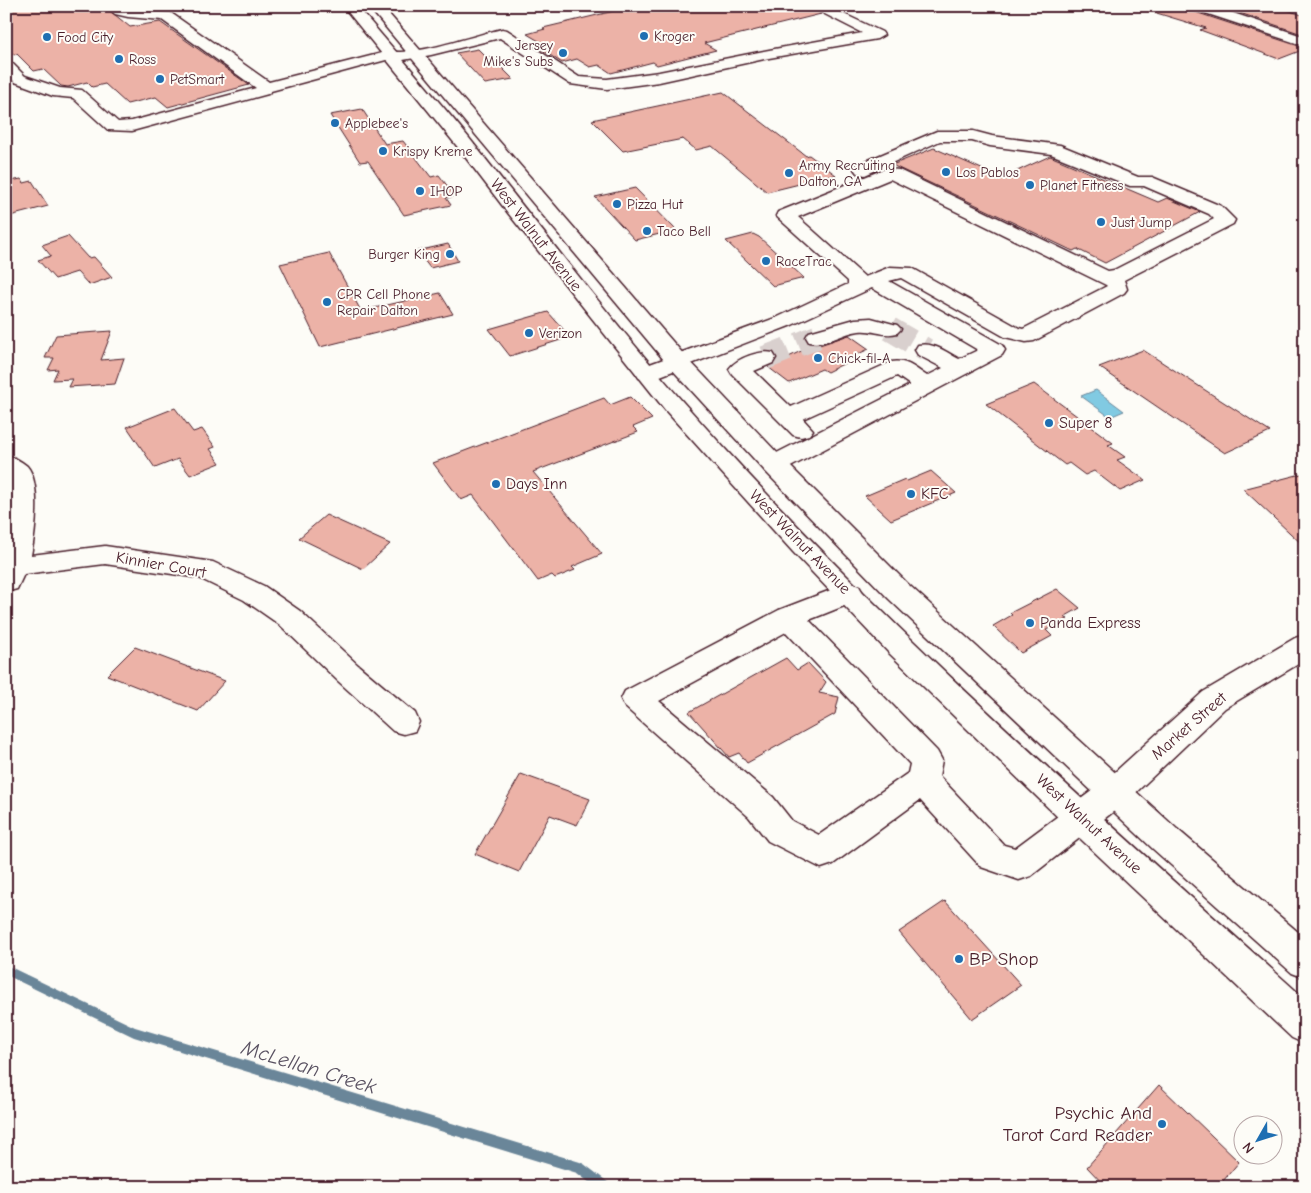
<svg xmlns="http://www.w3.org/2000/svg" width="1311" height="1193" font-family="'Comic Neue',sans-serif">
<rect width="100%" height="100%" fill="#fdfcf7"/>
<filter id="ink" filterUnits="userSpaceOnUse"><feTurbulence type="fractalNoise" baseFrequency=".02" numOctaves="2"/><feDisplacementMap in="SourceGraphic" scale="10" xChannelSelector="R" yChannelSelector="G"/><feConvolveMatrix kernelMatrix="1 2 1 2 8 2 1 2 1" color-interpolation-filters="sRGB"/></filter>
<g filter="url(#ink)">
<!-- water -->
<path fill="#81cae2" stroke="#6b8699" d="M 1096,390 L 1124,411 L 1110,417 L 1081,396 Z"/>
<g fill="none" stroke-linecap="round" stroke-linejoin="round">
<!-- stream -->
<path fill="#6b8699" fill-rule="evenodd" d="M 6,965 L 135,1027 L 580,1162 L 584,1164 L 609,1183 L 611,1187 L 595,1187 L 577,1173 L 134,1037 L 6,975 Z"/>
</g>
<!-- building -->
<path fill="#ecb2a7" stroke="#4a1f2b" d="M 6,6 L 104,6 L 130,27 L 160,22 L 249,85 L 168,107 L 156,97 L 127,104 L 105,84 L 92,87 L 87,82 L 68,87 L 61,86 L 43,69 L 34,71 L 17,54 L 14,55 L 6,47 Z
M 635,6 L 807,6 L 821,14 L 704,43 L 716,50 L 657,65 L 653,62 L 611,73 L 599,65 L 590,67 L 577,59 L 562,63 L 536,46 L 544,44 L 527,34 L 545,29 L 543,28 Z
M 1151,6 L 1189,6 L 1192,11 L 1305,48 L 1305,49 L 1279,59 L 1200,30 L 1206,28 L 1150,11 Z
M 1219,6 L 1275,6 L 1305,16 L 1305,35 Z
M 478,49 L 487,58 L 491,57 L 513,79 L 485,84 L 456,53 Z
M 723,92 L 806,156 L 809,155 L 836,175 L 767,192 L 712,146 L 696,150 L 683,139 L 623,151 L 592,120 Z
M 362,109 L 385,144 L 403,141 L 431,177 L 439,175 L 455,196 L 446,198 L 451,205 L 404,215 L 368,161 L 360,162 L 330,115 Z
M 934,148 L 1002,178 L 1050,156 L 1158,202 L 1167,198 L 1200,212 L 1105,263 L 1077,249 L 1073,251 L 892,165 Z
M 21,179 L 24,183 L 32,181 L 48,206 L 6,217 L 6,182 Z
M 635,188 L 676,230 L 635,240 L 595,197 Z
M 753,234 L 759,237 L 804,278 L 773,286 L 726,241 Z
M 68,236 L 88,258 L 94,257 L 112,277 L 89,285 L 77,272 L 55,279 L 38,260 L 51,256 L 42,245 Z
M 448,244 L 458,261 L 430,268 L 417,251 Z
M 329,253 L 361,311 L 440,293 L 453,314 L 320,347 L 280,264 Z
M 548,312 L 570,337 L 510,356 L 489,329 Z
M 112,331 L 101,360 L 124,358 L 115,384 L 68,387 L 72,379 L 53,380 L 58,369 L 48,370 L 54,358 L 45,358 L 56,335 Z
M 849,335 L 869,349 L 845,360 L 847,362 L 827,372 L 822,369 L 789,383 L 768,367 L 799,352 Z
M 1143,350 L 1270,432 L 1225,453 L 1099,367 Z
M 1034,384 L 1113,443 L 1108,445 L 1125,457 L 1117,460 L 1145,480 L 1120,491 L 1094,471 L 1085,475 L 1069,463 L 1065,465 L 986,404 Z
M 630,397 L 652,419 L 633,427 L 638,432 L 533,472 L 602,554 L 572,567 L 575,570 L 555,578 L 552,575 L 538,581 L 473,495 L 461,500 L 433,463 L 604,398 L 610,405 Z
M 175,408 L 193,432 L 202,429 L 215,447 L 210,449 L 220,463 L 190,475 L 178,459 L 155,468 L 127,427 Z
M 931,471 L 956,493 L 891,520 L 865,496 L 905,479 L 907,481 Z
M 1305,473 L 1305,547 L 1243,489 Z
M 326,515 L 390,544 L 363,569 L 299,538 Z
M 1057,589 L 1080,608 L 1064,617 L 1068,619 L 1046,630 L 1052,636 L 1021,653 L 993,626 L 1012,615 L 1010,613 Z
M 135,647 L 225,681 L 198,711 L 107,675 Z
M 786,658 L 797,670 L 808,663 L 826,682 L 819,693 L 839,697 L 835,714 L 747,763 L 739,753 L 729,757 L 689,712 Z
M 521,774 L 590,799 L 577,825 L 550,815 L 519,872 L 475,854 Z
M 945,901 L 1021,985 L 972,1019 L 899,932 Z
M 1159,1085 L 1239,1162 L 1218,1187 L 1106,1187 L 1087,1167 Z"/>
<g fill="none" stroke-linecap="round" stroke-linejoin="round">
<!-- minor-tunnel -->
<path stroke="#d9d0ce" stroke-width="24" stroke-dasharray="24 12" stroke-linecap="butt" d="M 890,329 L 926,350
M 765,358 L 817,337"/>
<!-- minor casing -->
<g stroke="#4a1f2b" stroke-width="3">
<path id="minor" d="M 106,6 L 122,6 L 128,9 L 171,13 L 269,82 L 390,51 C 414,57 475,35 502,29 L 507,30 L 579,77 L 607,79 L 659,72 L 769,50 L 862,33 L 809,6 L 827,6 L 882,32 L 884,35 L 877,39 L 769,58 L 659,82 L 607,89 L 570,84 L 500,38 L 431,55 L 392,62 L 386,60 L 271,91 L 268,94 L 132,131 L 108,130 L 73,98 L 53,96 L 15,82 L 6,74 L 6,61 L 11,62 L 25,76 L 60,88 L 82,90 L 118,122 L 132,121 L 256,88 L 162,20 L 128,17 L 115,14 Z
M 1191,6 L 1212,6 L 1305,37 L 1305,46 L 1193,9 Z
M 937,131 L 973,131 L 992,136 L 1060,145 L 1138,177 L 1152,177 L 1221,206 L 1235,220 L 1233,224 L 1124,280 L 1127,289 L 1124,293 L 1034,341 L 1026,342 L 1005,337 L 901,278 L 889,281 L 1002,345 L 1005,350 L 1002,355 L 783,471 L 774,473 L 765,471 L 762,465 L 765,459 L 910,385 L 897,376 L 803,419 L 813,430 L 809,435 L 801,437 L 793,435 L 732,374 L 729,369 C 737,358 760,350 773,353 L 776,358 L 773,363 L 754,371 L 791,407 L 891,362 C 906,359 915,368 927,376 L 943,368 L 918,355 L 915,350 L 918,345 C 934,342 946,352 959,359 L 978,350 L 872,288 L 792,325 L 655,378 L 647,380 L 639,378 L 636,373 L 639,368 L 778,317 L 848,284 L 848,281 L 776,216 L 778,212 L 882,170 L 888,169 L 899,170 L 1108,271 L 1114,270 L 1214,219 L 1209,214 L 1144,186 L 1130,186 L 1051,154 L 990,146 L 972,141 L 940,141 L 865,175 L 857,173 L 854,169 L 857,165 ZM 890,179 L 1106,285 L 1107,286 L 1023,329 L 1019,328 L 912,268 L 890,267 L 865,277 L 798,217 Z
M 871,318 L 897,325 L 901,329 L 897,333 C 884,337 872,329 859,331 C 842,333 826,346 809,342 L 806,337 L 809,332 L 855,319 Z
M 6,455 C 14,457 21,461 27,466 C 42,483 35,535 31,555 L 105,546 L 213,562 L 264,586 L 300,611 L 358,665 L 415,713 L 419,722 L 415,731 L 404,734 L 393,731 L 338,681 L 280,625 L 244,600 L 199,578 L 105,564 L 24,574 L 17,589 L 6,592 L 6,547 L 10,531 L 10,494 L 6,475 Z
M 849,583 L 859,586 L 863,593 L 859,600 L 809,620 L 937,751 L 942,760 L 939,776 L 1004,845 L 1015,848 L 1105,781 L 1203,692 L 1295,638 L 1305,635 L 1305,660 L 1225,708 L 1127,801 L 1031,876 L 1019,880 L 981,867 L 920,800 L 833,864 L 821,868 L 768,841 L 749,817 L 625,707 L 621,699 L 625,691 L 779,610 ZM 786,632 L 910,764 L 908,773 L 819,835 L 792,821 L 773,797 L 659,701 Z"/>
</g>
<!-- major casing -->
<g stroke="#4a1f2b" stroke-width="3">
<path id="major" d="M 343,6 L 357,6 C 394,50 433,94 469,138 C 539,226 608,316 682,401 C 872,617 1091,807 1305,999 L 1305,1044 L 1292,1038 L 1068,827 L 889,653 L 793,552 L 666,411 L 508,213 L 456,145 Z
M 368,6 L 382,6 L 685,356 L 783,459 L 909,585 L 1177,829 L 1305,938 L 1305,978 L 1292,973 L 1153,849 L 889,599 L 765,471 L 669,366 Z"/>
</g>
<!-- minor -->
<use href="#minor" fill="#fdfcf7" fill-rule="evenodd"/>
<!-- major -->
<use href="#major" fill="#fdfcf7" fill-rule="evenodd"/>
</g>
</g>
<!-- markers -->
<g fill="#1f6fb2" stroke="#fdfcf7" stroke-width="2">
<circle cx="644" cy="36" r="5"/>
<circle cx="47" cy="37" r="5"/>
<circle cx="563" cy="53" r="5"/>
<circle cx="119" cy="59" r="5"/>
<circle cx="160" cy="79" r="5"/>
<circle cx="335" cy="123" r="5"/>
<circle cx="383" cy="151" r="5"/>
<circle cx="946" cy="172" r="5"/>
<circle cx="789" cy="173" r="5"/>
<circle cx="1030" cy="185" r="5"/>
<circle cx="420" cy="191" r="5"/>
<circle cx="617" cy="204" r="5"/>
<circle cx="1101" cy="222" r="5"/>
<circle cx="647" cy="231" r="5"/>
<circle cx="450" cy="254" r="5"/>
<circle cx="766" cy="261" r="5"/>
<circle cx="327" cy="302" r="5"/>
<circle cx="529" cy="333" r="5"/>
<circle cx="818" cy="358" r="5"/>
<circle cx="1049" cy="423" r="5"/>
<circle cx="496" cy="484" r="5"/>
<circle cx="911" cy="494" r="5"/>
<circle cx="1030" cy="623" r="5"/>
<circle cx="959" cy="959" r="5"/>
<circle cx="1162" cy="1124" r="5"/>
</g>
<g text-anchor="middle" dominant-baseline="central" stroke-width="4" stroke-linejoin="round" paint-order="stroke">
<!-- far-poi labels -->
<g font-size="14" fill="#4a1f2b" stroke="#fdfcf7" text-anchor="start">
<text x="654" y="36">Kroger</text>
<text x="57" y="37">Food City</text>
<text x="553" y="45" text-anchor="end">Jersey<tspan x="553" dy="16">Mike's Subs</tspan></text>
<text x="129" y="59">Ross</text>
<text x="170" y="79">PetSmart</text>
<text x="345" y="123">Applebee's</text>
<text x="393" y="151">Krispy Kreme</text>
<text x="799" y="165">Army Recruiting<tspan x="799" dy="16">Dalton, GA</tspan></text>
<text x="956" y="172">Los Pablos</text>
<text x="1040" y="185">Planet Fitness</text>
<text x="430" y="191">IHOP</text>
<text x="627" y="204">Pizza Hut</text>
<text x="1111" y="222">Just Jump</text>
<text x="657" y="231">Taco Bell</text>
<text x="440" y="254" text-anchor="end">Burger King</text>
<text x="776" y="261">RaceTrac</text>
<text x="337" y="294">CPR Cell Phone<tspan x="337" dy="16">Repair Dalton</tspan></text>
<text x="539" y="333">Verizon</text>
<text x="828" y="358">Chick-fil-A</text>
</g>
<!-- street labels -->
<g font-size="16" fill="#4a1f2b" stroke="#fdfcf7">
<text transform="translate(536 235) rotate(52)">West Walnut Avenue</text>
<text transform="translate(800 542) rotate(46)">West Walnut Avenue</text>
<text transform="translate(161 565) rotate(10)">Kinnier Court</text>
<text transform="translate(1189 726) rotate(-41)">Market Street</text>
<text transform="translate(1089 824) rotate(43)">West Walnut Avenue</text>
</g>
<!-- poi labels -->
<g font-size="16" fill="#4a1f2b" stroke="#fdfcf7" text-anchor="start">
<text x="1059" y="423">Super 8</text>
<text x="506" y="484">Days Inn</text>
<text x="921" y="494">KFC</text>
<text x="1040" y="623">Panda Express</text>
</g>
<!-- near-poi labels -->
<g font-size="19" fill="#4a1f2b" stroke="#fdfcf7" text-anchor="start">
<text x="969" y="959">BP Shop</text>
<text x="1152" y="1113" text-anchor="end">Psychic And<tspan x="1152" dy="22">Tarot Card Reader</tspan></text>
</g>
<!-- near-water labels -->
<g font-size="21" font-style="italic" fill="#5a5262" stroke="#fdfcf7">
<text transform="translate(309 1067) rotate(17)">McLellan Creek</text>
</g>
</g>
<!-- margin -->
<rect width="1311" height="1193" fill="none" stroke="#fdfcf7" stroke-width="25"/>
<rect x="12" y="12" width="1286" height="1168" fill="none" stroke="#4a1f2b" stroke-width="2" filter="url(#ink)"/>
<!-- north arrow -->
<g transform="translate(1258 1140) rotate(231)"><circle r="24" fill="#fdfcf7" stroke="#b5a4a5"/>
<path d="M0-4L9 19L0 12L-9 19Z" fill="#1f6fb2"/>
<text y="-8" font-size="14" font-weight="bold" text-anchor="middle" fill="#4a1f2b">N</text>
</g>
</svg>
